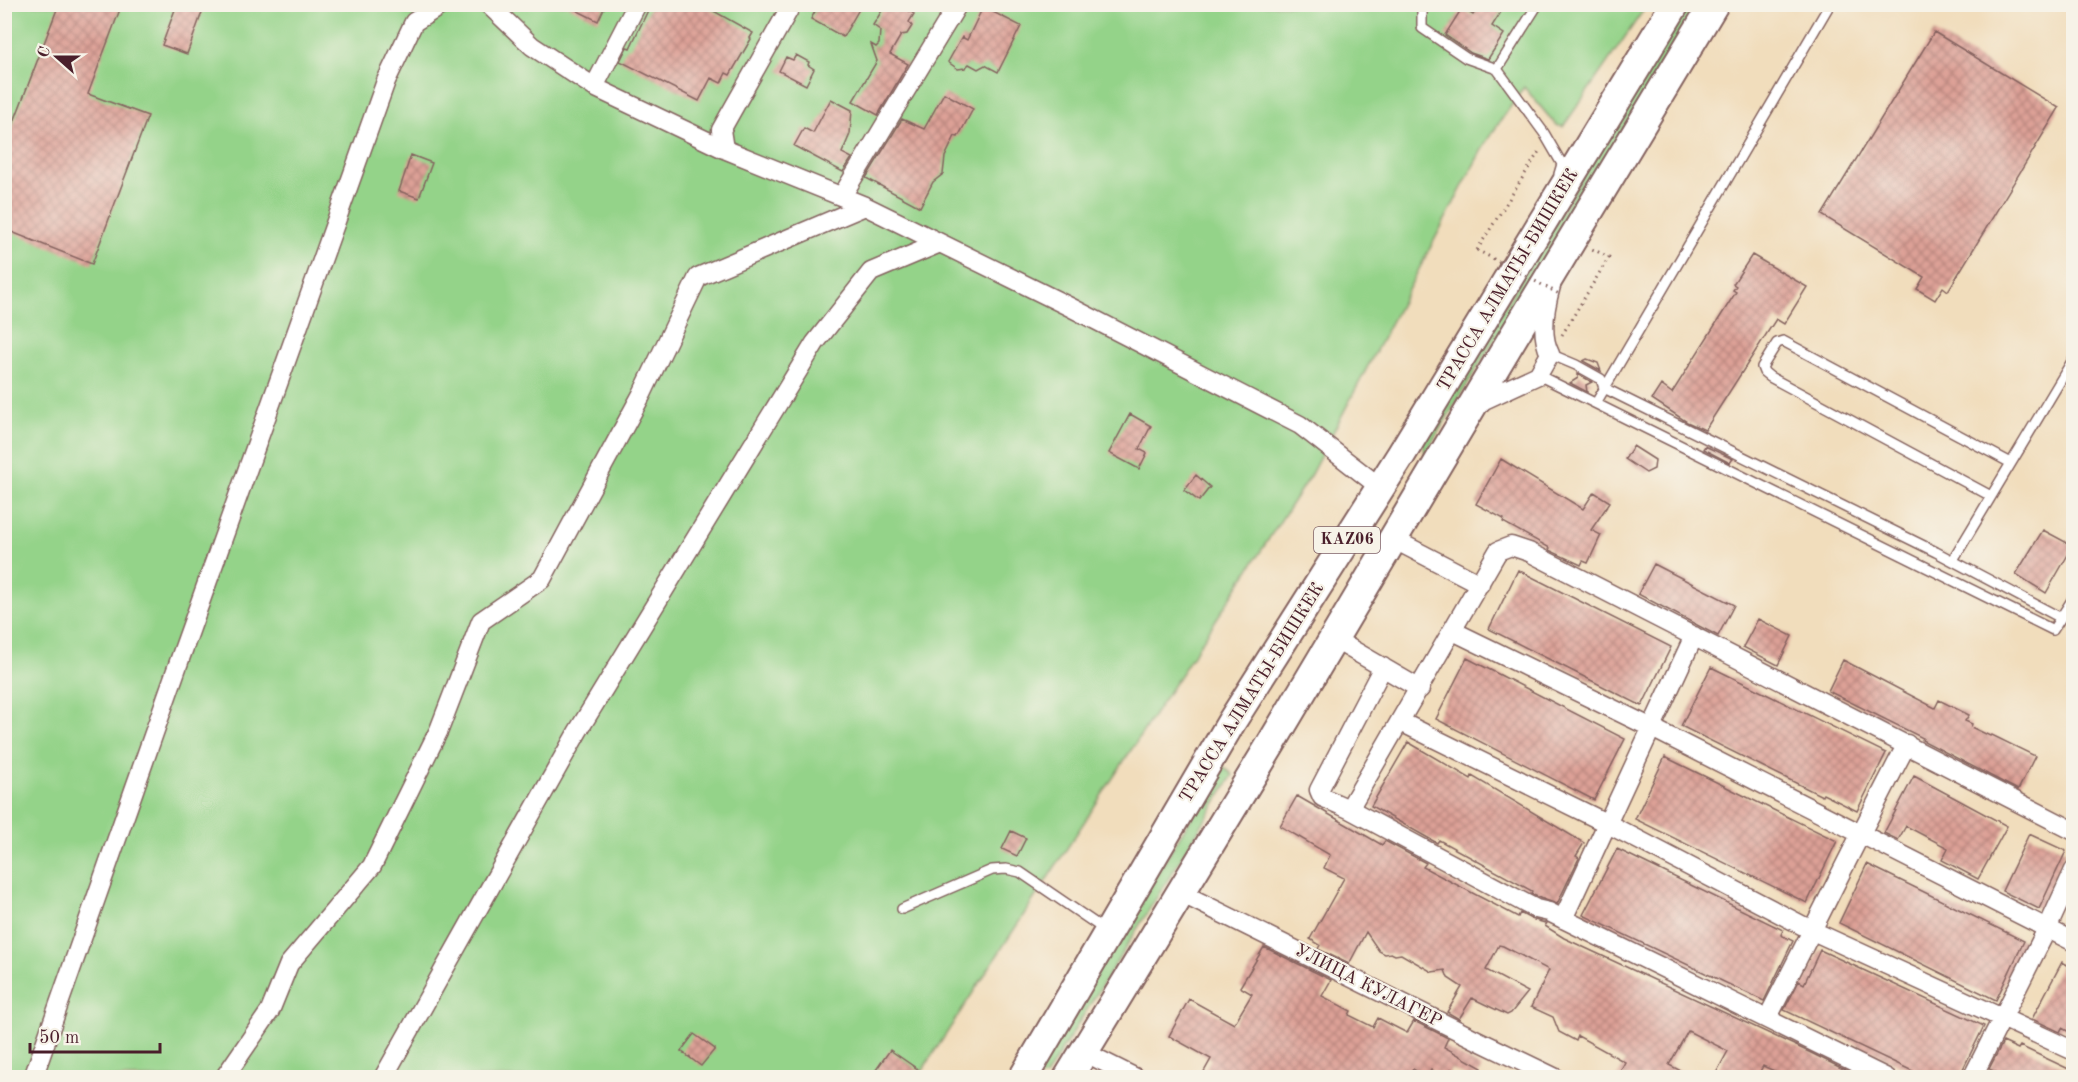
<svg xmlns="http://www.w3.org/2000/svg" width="2078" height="1082" font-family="'Old Standard TT',serif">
<defs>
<pattern id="building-cross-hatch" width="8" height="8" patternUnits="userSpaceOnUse" patternTransform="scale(1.5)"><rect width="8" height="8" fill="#dda197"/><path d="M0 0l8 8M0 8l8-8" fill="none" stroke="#b5837b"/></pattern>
</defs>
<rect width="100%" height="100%" fill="#f7f3e8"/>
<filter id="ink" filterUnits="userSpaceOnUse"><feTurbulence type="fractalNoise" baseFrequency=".0167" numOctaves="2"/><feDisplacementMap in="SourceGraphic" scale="12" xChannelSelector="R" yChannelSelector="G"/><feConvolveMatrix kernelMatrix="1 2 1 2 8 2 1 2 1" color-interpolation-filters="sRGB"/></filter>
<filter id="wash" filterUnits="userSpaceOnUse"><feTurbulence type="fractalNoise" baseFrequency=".008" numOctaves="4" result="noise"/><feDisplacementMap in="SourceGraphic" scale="24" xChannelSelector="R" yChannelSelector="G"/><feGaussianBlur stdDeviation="1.35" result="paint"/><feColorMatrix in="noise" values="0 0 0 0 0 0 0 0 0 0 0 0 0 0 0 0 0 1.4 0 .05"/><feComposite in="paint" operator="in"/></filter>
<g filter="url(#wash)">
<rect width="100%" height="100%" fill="#f1ddbc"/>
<!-- green -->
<path fill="#94d389" stroke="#6f795a" stroke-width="1.5" d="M 5,5 L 1641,5 L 1643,11 L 1563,127 L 1556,125 L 1524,87 L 1486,142 L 1311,474 L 918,1077 L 5,1078 Z
M 1686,5 L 1698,5 L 1425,454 L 1423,442 Z
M 1223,766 L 1233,775 L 1045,1077 L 1031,1078 Z"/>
<g id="blocks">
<!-- building -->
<path fill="url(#building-cross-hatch)" d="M 59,4 L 122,4 L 88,94 L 148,116 L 92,264 L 4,229 L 4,148 Z
M 177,4 L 205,4 L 187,54 L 162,45 Z
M 564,4 L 606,4 L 598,21 Z
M 651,4 L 713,4 L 710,9 L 753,33 L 750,38 L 751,39 L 730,75 L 726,73 L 721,83 L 711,78 L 699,101 L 620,61 L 627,47 L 630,48 Z
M 819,4 L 862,4 L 843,37 L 811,19 Z
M 886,4 L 899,4 L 914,14 L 909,22 L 912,26 L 907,34 L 901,35 L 890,54 L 908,64 L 878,115 L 853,101 L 877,61 L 871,44 L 876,47 L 879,44 L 880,30 L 873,25 Z
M 1480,4 L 1506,4 L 1492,26 L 1504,34 L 1488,59 L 1471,53 L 1445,35 L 1462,8 L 1473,15 Z
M 983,7 L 1021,26 L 998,72 L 985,65 L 978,69 L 969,64 L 965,68 L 958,69 L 948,62 L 962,37 L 967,40 Z
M 1934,32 L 2059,108 L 1948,291 L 1943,287 L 1935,300 L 1917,289 L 1924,277 L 1822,215 Z
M 796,55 L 809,62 L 808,65 L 814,69 L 806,85 L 779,71 L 786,57 L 793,60 Z
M 944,93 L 973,109 L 958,137 L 955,136 L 945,157 L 943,174 L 933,182 L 920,207 L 866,178 L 902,119 L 924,129 Z
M 831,99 L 852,110 L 850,134 L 842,153 L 852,158 L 843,172 L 794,146 L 804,128 L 813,133 Z
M 411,155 L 432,163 L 419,198 L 399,191 Z
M 1752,255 L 1807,287 L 1784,324 L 1776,319 L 1705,430 L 1687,422 L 1652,399 L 1661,385 L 1672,393 L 1736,292 L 1733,290 L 1736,286 L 1733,284 Z
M 1587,359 L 1598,363 L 1601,371 L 1583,361 Z
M 1578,374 L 1592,382 L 1586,385 L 1587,392 L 1570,383 L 1578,378 Z
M 1130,414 L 1151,426 L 1139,449 L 1147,453 L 1139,469 L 1109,453 Z
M 1633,446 L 1655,460 L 1654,469 L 1646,473 L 1625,459 Z
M 1705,446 L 1733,459 L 1732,460 L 1730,463 L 1703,449 Z
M 1501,459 L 1583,509 L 1594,492 L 1610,502 L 1591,530 L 1601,535 L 1588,563 L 1583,561 L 1581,565 L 1549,550 L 1550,548 L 1503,522 L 1504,519 L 1476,504 Z
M 1196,475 L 1210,487 L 1199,501 L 1184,490 Z
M 2043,530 L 2073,546 L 2046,593 L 2016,574 Z
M 1654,564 L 1734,605 L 1718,636 L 1638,594 Z
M 1518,570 L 1671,647 L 1642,706 L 1489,629 Z
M 1758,619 L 1792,636 L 1778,665 L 1743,647 Z
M 1467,658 L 1625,739 L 1594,800 L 1436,719 Z
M 1843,660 L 1935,708 L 1939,700 L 1969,715 L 1965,721 L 1972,724 L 1971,727 L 1990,736 L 1992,735 L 2035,756 L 2018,790 L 1922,740 L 1923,738 L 1828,691 Z
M 1711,667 L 1886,753 L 1857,811 L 1823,794 L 1822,796 L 1681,726 Z
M 1408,742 L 1471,779 L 1472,776 L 1584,843 L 1576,856 L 1579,858 L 1557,904 L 1540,898 L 1531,894 L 1532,891 L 1439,840 L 1437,843 L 1371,806 Z
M 1665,757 L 1837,841 L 1807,903 L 1635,819 Z
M 1914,776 L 2007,826 L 1978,879 L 1942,860 L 1948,848 L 1906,826 L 1898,840 L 1884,833 Z
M 1297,796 L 1382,845 L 1385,841 L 1426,863 L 1423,867 L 1518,917 L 1520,913 L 1531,919 L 1545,923 L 1547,923 L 1545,926 L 1564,938 L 1811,1053 L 1859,1077 L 1788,1077 L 1763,1066 L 1757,1077 L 1714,1077 L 1728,1051 L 1688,1031 L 1669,1065 L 1693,1077 L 1617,1077 L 1625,1062 L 1578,1036 L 1576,1041 L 1559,1032 L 1553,1017 L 1531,1007 L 1549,970 L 1503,946 L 1499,945 L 1486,970 L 1528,992 L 1511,1013 L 1507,1015 L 1472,998 L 1459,1019 L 1447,1012 L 1462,987 L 1448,978 L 1445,970 L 1432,972 L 1401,954 L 1395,955 L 1391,953 L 1385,954 L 1379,951 L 1366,932 L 1349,964 L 1318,949 L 1320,945 L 1310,939 L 1344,878 L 1324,868 L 1330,855 L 1280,826 Z
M 1011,831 L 1026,838 L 1017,856 L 1002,849 Z
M 2029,834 L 2066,851 L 2039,909 L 2002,891 Z
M 1617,849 L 1783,930 L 1781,935 L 1793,941 L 1764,1001 L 1583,915 Z
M 1867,864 L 2024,941 L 1996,1000 L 1839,923 Z
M 1264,947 L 1331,980 L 1322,996 L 1351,1011 L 1349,1015 L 1373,1027 L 1378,1018 L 1407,1033 L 1414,1021 L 1448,1038 L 1444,1047 L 1482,1068 L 1477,1077 L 1467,1077 L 1451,1069 L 1447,1077 L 1431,1070 L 1427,1077 L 1413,1069 L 1408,1077 L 1201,1077 L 1211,1059 L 1169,1036 L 1189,999 L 1234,1024 L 1252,994 L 1240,987 Z
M 1820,950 L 1984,1026 L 1959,1077 L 1925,1077 L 1784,1010 L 1799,981 L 1804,984 Z
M 2062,962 L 2073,968 L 2073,1034 L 2062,1028 L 2060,1032 L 2032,1019 Z
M 694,1034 L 715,1049 L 701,1066 L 681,1051 Z
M 2003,1042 L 2018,1049 L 2020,1046 L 2073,1071 L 2073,1077 L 2006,1077 L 1989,1069 Z
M 890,1050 L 929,1077 L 871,1077 Z"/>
</g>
</g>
<g filter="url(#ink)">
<use href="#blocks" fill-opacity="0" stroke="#84625e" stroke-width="1.5"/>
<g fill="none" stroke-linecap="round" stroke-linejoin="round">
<!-- service casing -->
<g stroke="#84625e" stroke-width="12">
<path id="service" d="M 1422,4 L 1422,28 L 1466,58 L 1497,69
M 1538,4 L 1497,69 L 1544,133 L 1562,164 L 1559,174
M 1550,354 L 1576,365 L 1601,379 L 1604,388 L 1936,552 L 2061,618
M 1538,375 L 2053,630 L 2074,597
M 1596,403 L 1830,4
M 1991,496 L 1770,377 L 1764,372 L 1762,367 L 1777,343 L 1783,341 L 2011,463
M 1953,560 L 2074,358
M 902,909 L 992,870 L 1006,869 L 1020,872 L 1105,930"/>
</g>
<!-- minor casing -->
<g stroke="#84625e" stroke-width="21">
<path id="minor" d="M 488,4 L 532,46 L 594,87 L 724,149 L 865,206 L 1070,307 L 1300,425 L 1381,488
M 594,87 L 637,4
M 724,149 L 721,130 L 792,4
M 842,196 L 958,4
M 1476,407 L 1484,400 L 1538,375 L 1550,354 C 1540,335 1545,307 1551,286
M 1393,539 L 1480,584
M 1453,631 L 1652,728 L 2074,942
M 1334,639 L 1420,689
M 1383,667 L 1319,790 L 1322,797 L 1349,809 L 1536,909 L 1549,912 L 1887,1078
M 1401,722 L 1608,824 L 1813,931 L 2074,1051
M 1349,809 L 1498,551 L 1511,546 L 1529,552 L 2074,831
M 1181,893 L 1479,1041 L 1556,1078
M 1563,919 L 1694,636
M 1767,1019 C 1814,928 1859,835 1907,744
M 1084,1052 L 1136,1078
M 33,1078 L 181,656 L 386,81 L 414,22 L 443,4
M 224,1078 L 270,1011 L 289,964 L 372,866 L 439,730 L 481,621 L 542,579 L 642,394 L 698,277 L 865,206
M 383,1078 L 578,731 L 815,343 L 871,272 L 940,243
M 1972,1078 L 2047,929 L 2074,870"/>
</g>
<!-- trunk casing -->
<g stroke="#84625e" stroke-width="32">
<path id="trunk" d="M 1023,1078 L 1232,721 L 1401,455 L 1675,4
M 1068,1078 L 1271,744 L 1509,344 L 1714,4"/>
</g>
<!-- path -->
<path stroke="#84625e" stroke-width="3" stroke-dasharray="1.5 4.5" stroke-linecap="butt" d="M 1477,250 L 1540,150
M 1562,335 L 1609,257 L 1592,249"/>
<!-- service -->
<use href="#service" stroke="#fff" stroke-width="9"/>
<!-- minor -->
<use href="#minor" stroke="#fff" stroke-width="18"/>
<!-- trunk -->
<use href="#trunk" stroke="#fff" stroke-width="28"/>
<!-- path-bridge -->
<path stroke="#84625e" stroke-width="3" stroke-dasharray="1.5 4.5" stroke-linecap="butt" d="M 1477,250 L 1561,295"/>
</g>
</g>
<g text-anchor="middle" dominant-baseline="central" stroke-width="4.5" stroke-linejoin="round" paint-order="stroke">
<!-- shield labels -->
<rect fill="#f7f3e8" stroke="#7e5f64" stroke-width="1.5" x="1314" y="527" width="66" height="26" rx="4.5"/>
<g font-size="16" font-weight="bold" fill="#4a1f2b">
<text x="1347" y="540">KАZ06</text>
</g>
<!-- street labels -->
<g font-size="18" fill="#4a1f2b" stroke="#f7f3e8">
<text transform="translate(1508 280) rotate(-59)">ТРАССА АЛМАТЫ-БИШКЕК</text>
<text transform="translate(1252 693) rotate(-58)">ТРАССА АЛМАТЫ-БИШКЕК</text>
<text transform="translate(1368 986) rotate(27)">УЛИЦА КУЛАГЕР</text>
</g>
</g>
<!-- margin -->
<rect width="2078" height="1082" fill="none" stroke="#f7f3e8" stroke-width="24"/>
<!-- north arrow -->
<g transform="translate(57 57) rotate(291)" stroke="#f7f3e8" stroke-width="4.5" paint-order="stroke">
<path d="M0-4.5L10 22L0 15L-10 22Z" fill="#4a1f2b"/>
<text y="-9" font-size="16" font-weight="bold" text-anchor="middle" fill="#4a1f2b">С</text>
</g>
<!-- scale -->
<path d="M30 1043v9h130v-9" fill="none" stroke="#4a1f2b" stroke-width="3"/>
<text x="39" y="1043" font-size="18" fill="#4a1f2b" stroke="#f7f3e8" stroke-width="4.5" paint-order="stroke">50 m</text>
</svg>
